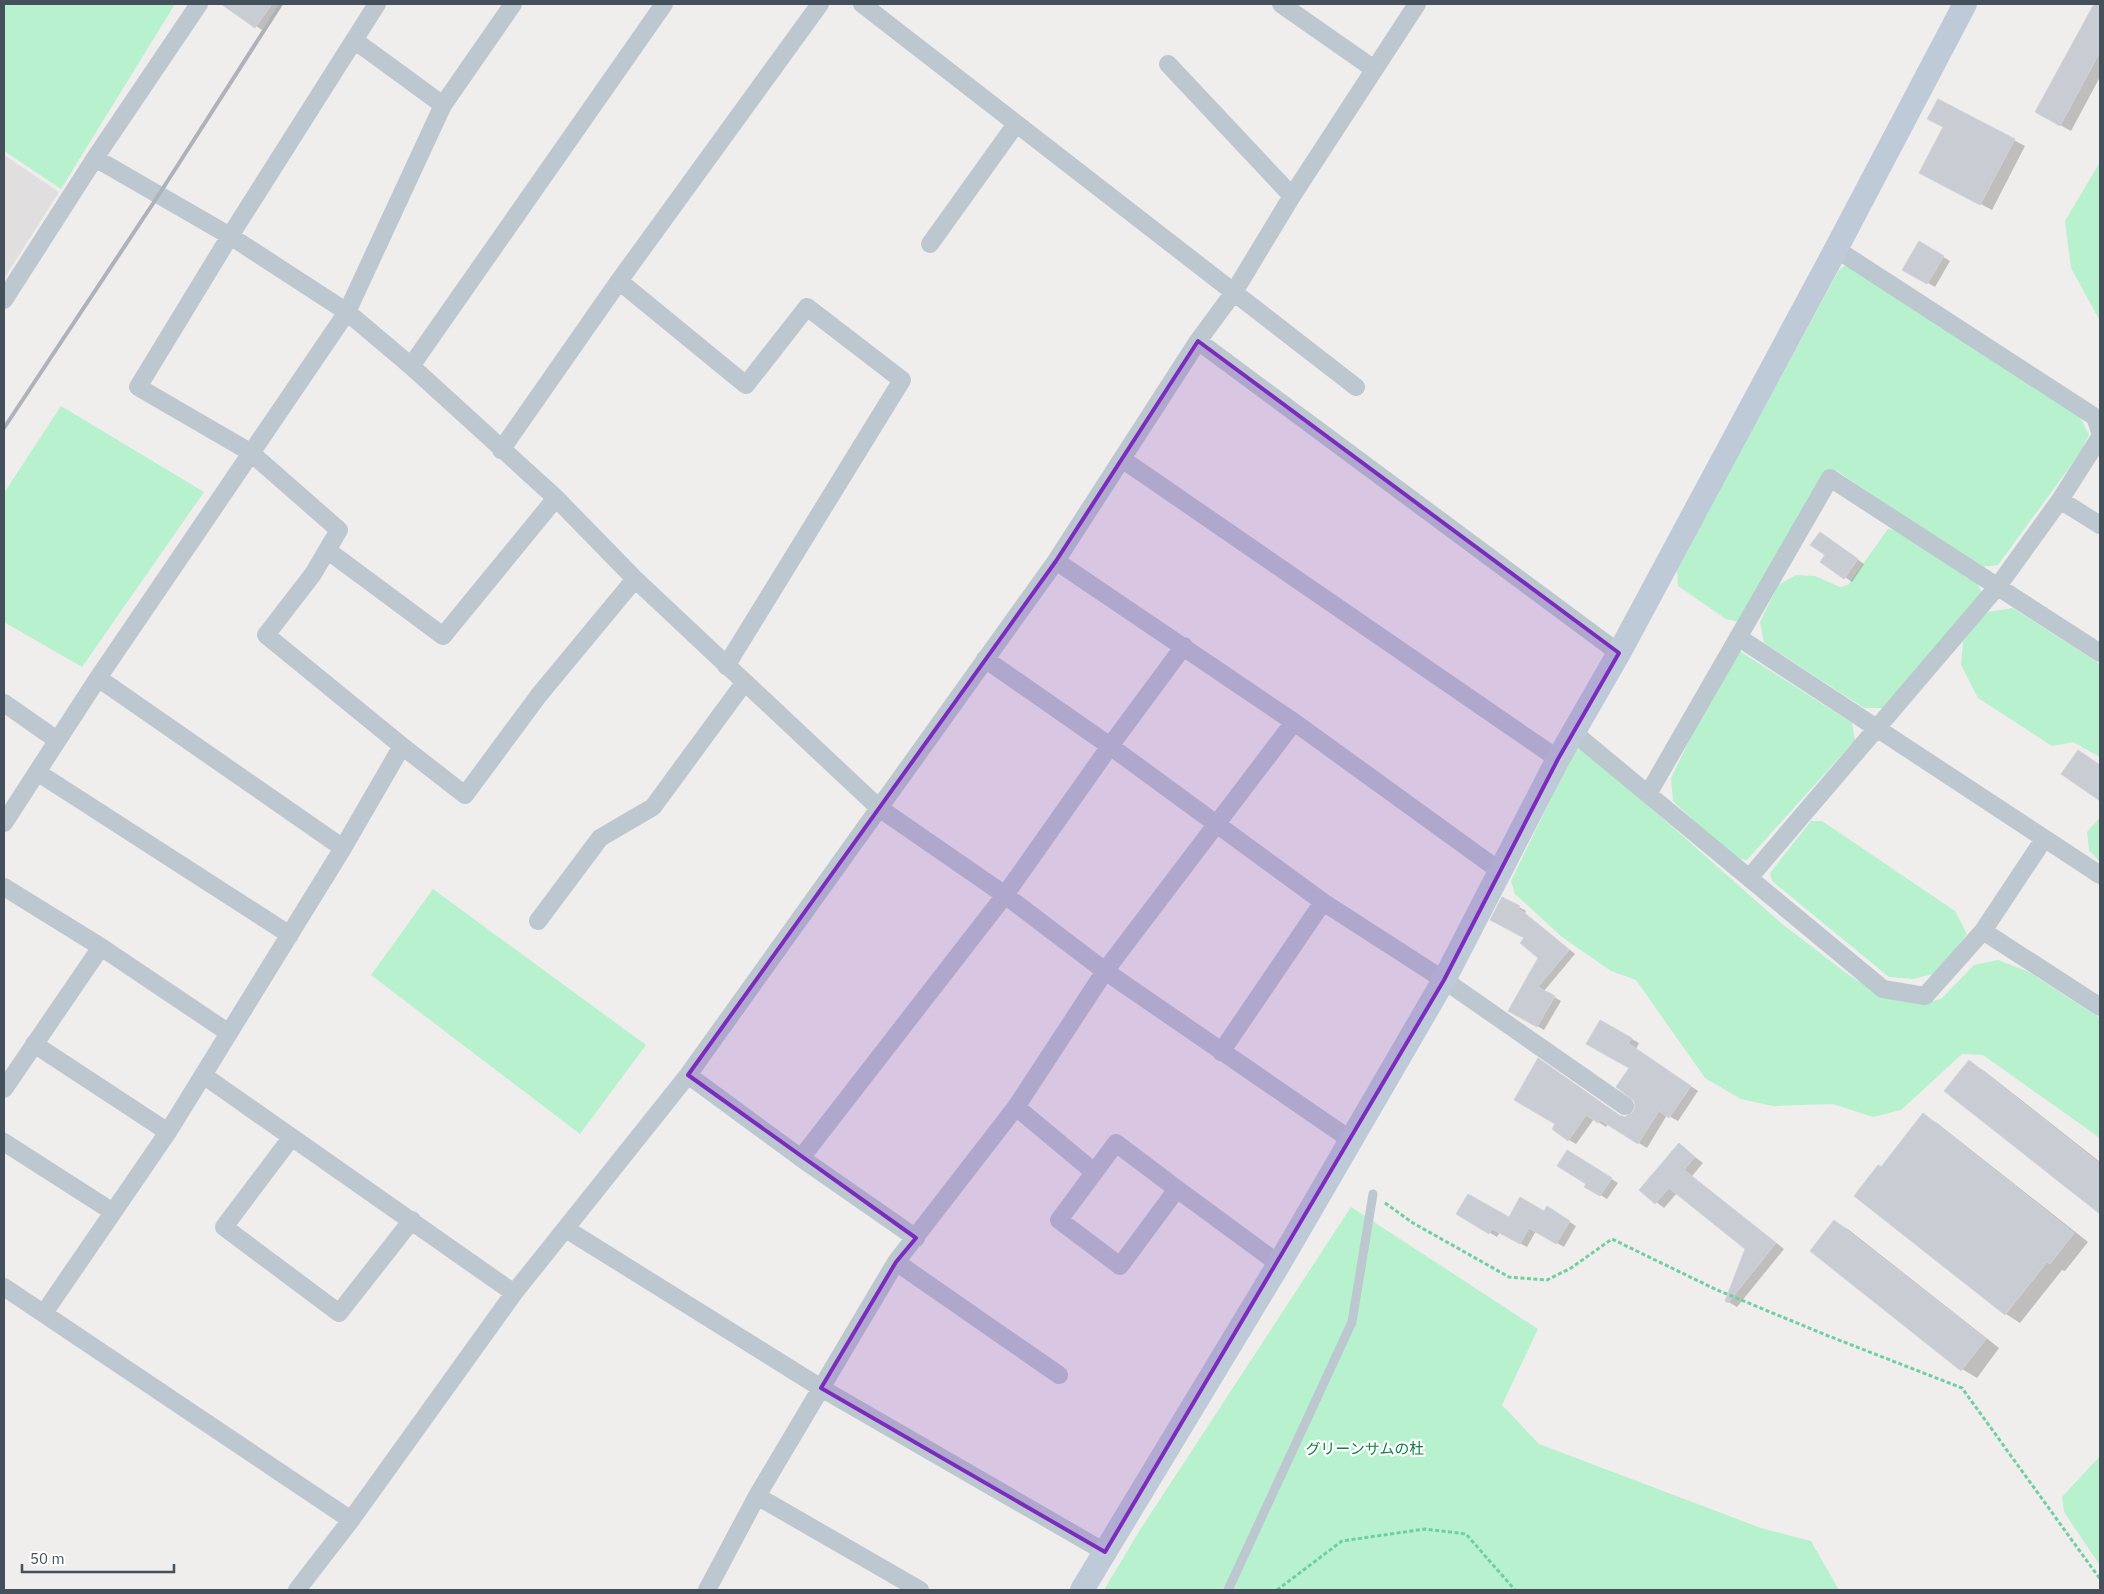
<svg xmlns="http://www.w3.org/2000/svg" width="2104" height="1594" font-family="'IBM Plex Sans','Noto Sans JP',sans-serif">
<rect width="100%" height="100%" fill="#f0eded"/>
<!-- education -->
<path fill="#e1dedf" d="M 4,155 L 59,192 L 4,279 Z"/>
<!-- green -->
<path fill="#b8f1ce" d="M 4,4 L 175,4 L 61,189 L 4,151 Z
M 2100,162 L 2100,321 L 2071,268 L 2065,221 Z
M 1847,264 L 2080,417 L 2089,435 L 2080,453 L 1998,565 L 1981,567 L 1837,471 L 1820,478 L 1740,622 L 1726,619 L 1678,586 L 1677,568 L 1839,270 Z
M 61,406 L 204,492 L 82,667 L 4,622 L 4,493 Z
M 1888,529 L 1895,530 L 1976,581 L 1982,593 L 1884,708 L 1864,708 L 1764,643 L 1760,622 L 1778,585 L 1796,575 L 1815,576 L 1840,587 L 1848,585 Z
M 2013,608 L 2100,664 L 2100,757 L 2073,742 L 2052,746 L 1978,698 L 1961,665 L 1964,632 L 1988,612 Z
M 1738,650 L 1852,723 L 1855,740 L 1747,860 L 1734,858 L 1673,801 L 1671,778 L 1731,654 Z
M 1583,748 L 1781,923 L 1850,976 L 1886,997 L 1919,1004 L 1941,999 L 1974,965 L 1998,960 L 2027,971 L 2100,1018 L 2100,1138 L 1983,1055 L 1962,1054 L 1901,1110 L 1873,1117 L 1833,1104 L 1773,1106 L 1741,1099 L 1705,1078 L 1636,980 L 1611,971 L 1562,937 L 1515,894 L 1511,881 L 1574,751 Z
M 2100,817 L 2100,862 L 2089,850 L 2087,832 Z
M 1811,821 L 1822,821 L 1955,911 L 1967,934 L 1937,973 L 1913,979 L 1889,977 L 1772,881 L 1770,873 Z
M 433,889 L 646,1045 L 580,1134 L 371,975 Z
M 1351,1207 L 1538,1329 L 1502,1405 L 1539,1444 L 1761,1528 L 1811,1541 L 1839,1590 L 1104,1590 L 1138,1533 Z
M 2100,1456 L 2100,1564 L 2099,1564 L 2064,1512 L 2062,1497 Z"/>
<!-- shadow -->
<path fill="#0003" d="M 230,4 L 279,4 L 262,30 L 228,7 Z
M 2095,4 L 2100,4 L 2100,77 L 2071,131 L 2036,112 Z
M 2014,140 L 2025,146 L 1992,210 L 1932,178 Z
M 1920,243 L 1950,261 L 1935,287 L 1904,269 Z
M 1827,537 L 1864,564 L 1852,582 L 1822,561 L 1826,555 Z
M 1503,898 L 1526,911 L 1525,913 L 1575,954 L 1544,991 L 1561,1001 L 1544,1030 L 1510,1010 L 1540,958 Z
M 1600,1021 L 1639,1043 L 1636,1049 L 1698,1091 L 1678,1121 L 1667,1115 L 1647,1148 L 1608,1124 L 1606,1127 L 1594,1119 L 1576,1144 L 1569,1140 L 1557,1123 L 1515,1099 L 1625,1118 L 1634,1113 L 1637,1108 L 1631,1068 Z
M 1969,1062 L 1983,1070 L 2100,1162 L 2100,1212 Z
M 1923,1115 L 1937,1123 L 2088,1242 L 2065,1271 L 2062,1270 L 2020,1323 L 2006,1314 L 1855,1196 L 1881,1168 Z
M 1679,1145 L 1703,1163 L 1692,1176 L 1784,1249 L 1737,1307 L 1727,1301 L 1746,1248 L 1677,1193 L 1664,1208 L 1641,1190 Z
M 1574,1155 L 1618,1183 L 1607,1199 L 1586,1186 L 1587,1183 Z
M 1547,1208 L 1576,1226 L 1564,1247 L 1536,1231 L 1527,1247 L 1500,1232 L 1497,1237 L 1458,1214 L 1509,1219 L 1545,1212 Z
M 1834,1221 L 1849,1230 L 1999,1348 L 1977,1378 L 1962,1369 L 1811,1251 Z"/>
<!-- building -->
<path fill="#c9ccd2" stroke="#d0d3d9" d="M 221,4 L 272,4 L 255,28 Z
M 2094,4 L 2100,4 L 2100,52 L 2060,126 L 2035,112 Z
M 1938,99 L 2015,139 L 1980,205 L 1919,173 L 1943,127 L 1927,119 Z
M 1919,241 L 1944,256 L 1927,284 L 1902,270 Z
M 1820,532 L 1858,559 L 1844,579 L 1820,562 L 1825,555 L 1810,545 Z
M 2078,750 L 2100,765 L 2100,801 L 2061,774 Z
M 1502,897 L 1520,906 L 1518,908 L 1569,950 L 1538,987 L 1555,996 L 1537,1027 L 1508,1011 L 1538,958 L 1520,943 L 1524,938 L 1490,920 Z
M 1600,1020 L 1632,1038 L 1628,1043 L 1691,1086 L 1669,1118 L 1659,1111 L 1638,1144 L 1600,1120 L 1598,1123 L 1586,1115 L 1568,1141 L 1552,1129 L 1555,1124 L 1514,1100 L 1538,1058 L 1619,1115 L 1625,1117 L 1633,1112 L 1635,1107 L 1634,1101 L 1616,1087 L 1629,1068 L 1586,1044 Z
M 1969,1060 L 2100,1164 L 2100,1214 L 1944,1091 Z
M 1923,1113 L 2074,1233 L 2050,1264 L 2047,1262 L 2005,1315 L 1854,1196 L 1878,1165 L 1881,1167 Z
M 1679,1143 L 1695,1157 L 1684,1170 L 1776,1243 L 1728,1303 L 1725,1301 L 1745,1249 L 1669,1188 L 1655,1204 L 1639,1190 Z
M 1567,1150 L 1612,1178 L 1600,1196 L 1584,1187 L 1586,1184 L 1557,1166 Z
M 1468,1194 L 1509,1217 L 1520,1197 L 1544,1211 L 1547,1206 L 1570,1221 L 1556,1244 L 1529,1228 L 1520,1244 L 1492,1229 L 1489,1234 L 1456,1214 Z
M 1834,1220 L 1986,1339 L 1961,1371 L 1810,1251 Z"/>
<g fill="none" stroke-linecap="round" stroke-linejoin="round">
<!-- path -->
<path stroke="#6ed0a0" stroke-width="3" stroke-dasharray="4 2.5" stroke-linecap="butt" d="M 1385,1203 L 1413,1223 L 1509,1277 L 1547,1280 L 1571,1268 L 1612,1239 L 1717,1290 L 1826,1335 L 1962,1388 L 2100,1579
M 1277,1590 L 1342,1541 L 1425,1529 L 1466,1534 L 1515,1590"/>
<!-- lane -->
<path stroke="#bcc7d0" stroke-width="9" d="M 1228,1590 L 1352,1322 L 1373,1194"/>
<!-- street -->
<path stroke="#bcc7d0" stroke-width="18" d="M 377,4 L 230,236 L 138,387 L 250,452 L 339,530 L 313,574 L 266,635 L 402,746 L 465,795 L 539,695 L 635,579
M 862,4 L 1356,387
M 1281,4 L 1374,69
M 354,40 L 443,105
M 1168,64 L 1292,196
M 95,158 L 230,236 L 347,312 L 411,366 L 556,498 L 635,579 L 879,808 L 1005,895 L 1105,971 L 1351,1140
M 930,244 L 1016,124
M 1836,249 L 2095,417 L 2100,432
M 619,281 L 746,385 L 807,307 L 902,380 L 726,666
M 4,300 L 95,158 L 199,4
M 1198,341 L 1619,653
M 411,366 L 664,4
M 501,450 L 619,281 L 820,4
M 1122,459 L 1558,759
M 2060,500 L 2100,525
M 327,550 L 443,636 L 556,498
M 1056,561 L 1294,722 L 1500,871
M 1738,637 L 2100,875
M 985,659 L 1110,746 L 1323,902 L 1444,980 L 1625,1106
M 98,678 L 343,848
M 4,703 L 57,740
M 1573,732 L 1883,989 L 1925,996 L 1983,931 L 2044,839
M 37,772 L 290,935
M 1648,794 L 1830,478 L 2100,653
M 4,823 L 98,678 L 347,312 L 443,105 L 513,4
M 1749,878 L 1998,586 L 2060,500 L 2100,437
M 4,887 L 101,947 L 229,1033
M 538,921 L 600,838 L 653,807 L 744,683
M 1983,931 L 2100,1007
M 34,1044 L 168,1132
M 1221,1052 L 1323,902
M 203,1075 L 514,1293
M 688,1075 L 801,1158 L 916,1238
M 4,1089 L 101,947
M 1016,1107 L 1094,1172
M 291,1138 L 224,1227 L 339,1313 L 412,1220
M 4,1142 L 113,1212
M 1116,1143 L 1177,1189 L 1120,1266 L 1059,1220 Z
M 801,1158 L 1005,895 L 1110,746 L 1184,646
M 1177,1189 L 1279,1264
M 566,1229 L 821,1388 L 1105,1552
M 896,1262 L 1059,1375
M 4,1287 L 351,1520
M 44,1313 L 168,1132 L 343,848 L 402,746
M 757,1496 L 920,1590
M 297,1590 L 351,1520 L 514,1293 L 688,1075 L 1056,561 L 1198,341 L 1234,292 L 1292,196 L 1417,4
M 707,1590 L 757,1496 L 896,1262 L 1016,1107 L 1105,971 L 1294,722"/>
<!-- secondary -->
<path stroke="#becad7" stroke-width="24" d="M 1082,1590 L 1279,1264 L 1444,980 L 1558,759 L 1619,653 L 1836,249 L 1965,4"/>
<!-- rail -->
<path stroke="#afb2b8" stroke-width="4" d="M 4,428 L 158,196 L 281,4"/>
</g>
<!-- marked area -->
<path fill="#7b2cbf" fill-opacity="0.2" stroke="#7b2cbf" stroke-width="4" stroke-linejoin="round" d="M 1198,341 L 1619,653 L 1558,759 L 1444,980 L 1105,1552 L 821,1388 L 896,1262 L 916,1238 L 688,1075 L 1056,561 Z"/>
<g text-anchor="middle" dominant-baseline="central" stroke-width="4.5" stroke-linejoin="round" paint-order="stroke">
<!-- park labels -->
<g font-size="15" fill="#118049" stroke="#fff">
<text x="1365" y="1448">グリーンサムの杜</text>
</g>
</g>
<!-- border -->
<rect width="2104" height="1594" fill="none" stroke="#44505b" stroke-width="10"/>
<!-- scale -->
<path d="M22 1564v8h152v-8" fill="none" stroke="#44505b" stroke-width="2.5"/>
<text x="30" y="1564" font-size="15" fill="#44505b" stroke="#ffffff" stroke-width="4" paint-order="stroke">50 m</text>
</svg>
